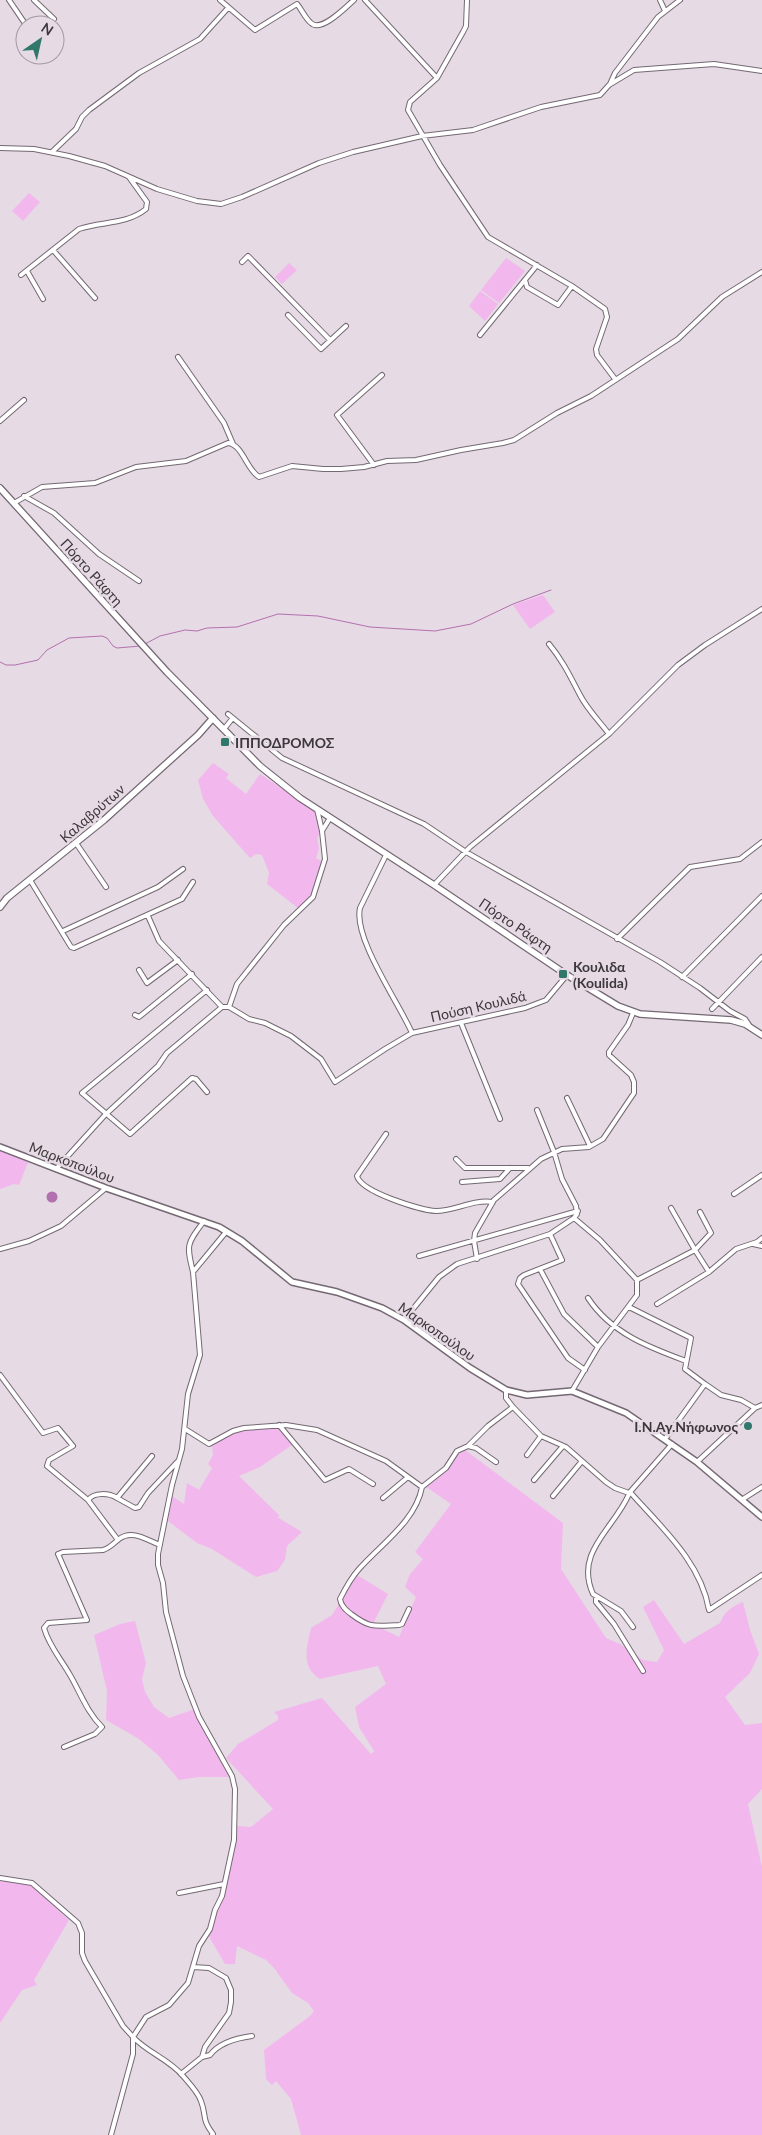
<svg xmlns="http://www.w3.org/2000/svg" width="762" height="2135" font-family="Lato,sans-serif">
<rect width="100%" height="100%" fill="#e6dae5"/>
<!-- green -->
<path fill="#f2b8ed" d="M 29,193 L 40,202 L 23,221 L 12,211 Z
M 506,258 L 525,271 L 499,303 L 481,290 Z
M 289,263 L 297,270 L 282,284 L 275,277 Z
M 480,291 L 498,304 L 485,321 L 469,306 Z
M 543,595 L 555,612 L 530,629 L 513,605 Z
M 213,763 L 229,774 L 226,778 L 246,794 L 260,774 L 316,811 L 321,833 L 317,837 L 319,849 L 316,858 L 323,862 L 312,896 L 298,908 L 267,884 L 269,873 L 262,855 L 256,854 L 250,858 L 213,816 L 203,799 L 198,780 Z
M 0,1149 L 29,1160 L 19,1185 L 14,1184 L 0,1189 Z
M 277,1426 L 292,1445 L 260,1467 L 239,1476 L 280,1516 L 277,1517 L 302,1532 L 287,1546 L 285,1560 L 277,1571 L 256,1577 L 212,1549 L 197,1543 L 168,1521 L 172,1496 L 184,1504 L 187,1483 L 199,1490 L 212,1468 L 208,1464 L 213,1455 L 212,1445 C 236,1429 249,1429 277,1426 Z
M 465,1450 L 563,1523 L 561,1569 L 606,1638 L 620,1644 L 643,1660 L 657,1662 L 664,1650 L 643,1607 L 654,1600 L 684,1644 L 720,1623 C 725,1611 731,1607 743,1602 L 750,1630 L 759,1654 L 750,1673 L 725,1697 L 745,1725 L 762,1723 L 762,1789 L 748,1804 L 762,1867 L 762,2135 L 301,2135 L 291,2099 L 276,2081 L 272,2085 L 266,2079 L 264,2050 L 310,2016 L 314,2011 L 308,2003 L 292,1993 L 274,1968 L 266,1960 L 237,1946 L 235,1964 L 225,1964 L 208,1935 L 213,1924 L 215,1914 L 224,1892 L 237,1826 L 251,1827 L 273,1809 L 226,1758 L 238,1744 L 278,1720 L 278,1716 L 274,1712 L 322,1698 L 371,1754 L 374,1751 L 359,1727 L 355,1707 L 386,1684 L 378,1666 L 320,1679 C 300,1667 307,1646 311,1628 L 332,1615 L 357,1575 L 388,1594 L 373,1624 L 399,1637 L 416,1597 L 405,1587 L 410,1574 L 423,1559 L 415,1552 L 451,1504 L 425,1486 L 445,1472 L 455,1456 Z
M 135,1621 L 146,1663 L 142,1679 L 145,1692 L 154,1707 L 169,1718 L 195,1709 L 208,1739 L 230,1777 L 199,1777 L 179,1780 L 158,1755 L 139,1739 L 106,1720 L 107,1691 L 94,1635 L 120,1624 Z
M 0,1879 L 31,1884 L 69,1920 L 34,1980 L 37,1985 L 22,1990 L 0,2023 Z"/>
<!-- water -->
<path fill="#b370ae" d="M46.5 1197a5.5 5.5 0 1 1 11 0a5.5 5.5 0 1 1-11 0Z"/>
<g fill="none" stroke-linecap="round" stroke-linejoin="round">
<!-- stream -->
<path stroke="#b370ae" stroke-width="1" d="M 145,644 L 160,636 L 185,630 L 197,631 L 207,628 L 237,627 L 278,614 L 318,616 L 370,627 L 435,631 L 471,624 L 513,604 L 551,590
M 0,662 L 6,665 L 15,665 L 38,660 L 47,650 L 69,638 L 102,636 L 107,638 L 113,646 L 117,648 L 141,646"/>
<!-- minor casing -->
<g stroke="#746972" stroke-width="6">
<path id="minor" d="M 9,0 L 26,25
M 34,0 L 54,19
M 220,0 L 255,30 L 297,4 C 302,10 305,18 311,23 C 321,33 346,7 354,0
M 365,0 L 437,78
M 467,0 L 466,26 L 463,32 L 437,78 L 410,102 L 408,110 L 440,165 L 488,237 L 572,286 L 605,309 L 607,317 L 596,349 L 597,355 L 615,379
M 660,0 L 665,11
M 610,84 L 615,73 L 658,17 L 680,0
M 0,148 L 34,149 L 69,156 L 105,166 L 157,189 L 197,201 L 221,204 L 242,197 L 319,163 L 353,152 L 422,136 L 473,130 L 541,107 L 600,95 L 609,85 L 634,70 L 714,64 L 762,71
M 52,152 L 76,129 L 82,117 L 89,110 L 139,73 L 200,39 L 228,8
M 53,250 L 95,298
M 242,262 L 248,256 L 330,340
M 27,271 L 43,299
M 21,275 L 79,229 C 102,221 126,225 146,209 L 147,202 L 129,177
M 525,280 L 527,287 L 558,305 L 572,286
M 288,315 L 321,349 L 346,326
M 480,335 L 537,265
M 178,357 L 224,423 L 233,444
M 0,421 L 24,400
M 374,465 L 337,415 L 382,375
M 24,496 L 54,513 L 99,554 L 139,581
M 14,503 L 42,487 L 95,483 L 136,467 L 186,461 L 228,443 C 243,445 246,469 259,477 L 292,466 L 323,469 L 341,469 L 364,467 L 387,461 L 416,460 L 461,450 L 503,443 L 514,440 L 557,413 L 591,396 L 678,339 L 722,297 L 762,272
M 549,644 C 563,661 570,676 580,695 C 587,709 600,722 609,734
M 228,714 L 282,758 L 424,824 L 466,852 L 660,962 L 700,988 L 730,1011 L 745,1019 L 749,1025
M 224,729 L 232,719
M 317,809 L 322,831 L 325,859 L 313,897 L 284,925 L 237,984 L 229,1007 L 249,1019 L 265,1023 L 291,1036 L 321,1059 L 335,1082 L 385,1049 L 412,1033 C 399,1003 353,938 360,908 L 386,855
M 322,831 L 330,818
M 76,843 L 106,887
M 30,880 L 71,947 L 74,948 L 182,899 L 193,882
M 434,885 L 470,847 L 609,734 L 678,665 L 705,645 L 762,609
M 148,916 L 159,941 L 222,1007
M 63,931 L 158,887 L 183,869
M 617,939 L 690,867 L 740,859 L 762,842
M 139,970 L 147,983 L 178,960
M 682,977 L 762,896
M 207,990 L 82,1093 L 130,1134 L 192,1078 L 196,1079 L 207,1092
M 712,1009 L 762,957
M 135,1015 L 139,1017 L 192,974
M 461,1023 L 500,1119
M 412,1033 L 525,1008 L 546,1000 L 567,975
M 567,1098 L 590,1146
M 386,1134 L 357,1176 C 361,1192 420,1210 436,1211 C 455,1211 473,1199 493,1202
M 456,1159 L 465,1168 L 528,1168
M 56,1169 L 105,1115 L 158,1066 L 167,1053 L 222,1007 L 229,1007
M 462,1182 L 500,1179 L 510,1168
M 734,1194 L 762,1175
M 671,1208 L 695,1250 L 711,1233 L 700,1212
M 574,1218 L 600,1240 L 637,1280
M 204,1221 C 187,1244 186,1244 193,1272 L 226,1232
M 550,1234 L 562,1260 L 524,1275 L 520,1278 L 518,1284 L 568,1358 L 585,1370
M 753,1244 L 762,1246
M 0,1249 L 29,1241 L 61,1226 L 106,1188
M 419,1256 L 578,1211
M 477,1259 L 474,1241 L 475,1233 L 494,1200 L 541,1159 L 562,1149 L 589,1147 L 603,1139 L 634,1093 L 634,1082 L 631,1075 L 609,1055 L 609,1052 L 628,1025 L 633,1013
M 540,1269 L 564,1314 L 598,1347
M 193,1272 L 200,1355 L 188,1394 L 182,1449 L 172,1485 L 158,1554 L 158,1565 L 163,1583 L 166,1612 L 183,1676 L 199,1717 L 232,1776 L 235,1789 L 234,1840 L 222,1896 L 215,1910 L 210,1929 L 199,1946 L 188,1983 L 169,2005 L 146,2017 L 133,2037 C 148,2053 169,2059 183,2076 C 189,2083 198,2092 201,2101 C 207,2117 201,2118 213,2134 L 212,2135
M 709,1272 L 736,1249 L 757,1242 L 762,1238
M 588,1298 C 611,1333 648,1347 686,1361
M 629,1307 L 691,1338 L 685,1369 L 705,1384
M 404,1320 L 439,1277 L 457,1264 L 550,1234 L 574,1218 L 577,1214 L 576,1206 L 562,1179 L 554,1152 L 537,1110
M 0,1375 L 43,1433 L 58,1428 L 73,1446 L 49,1460 L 47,1466 L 88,1500 C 94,1492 109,1493 117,1498
M 572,1391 L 598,1347 L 637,1295 L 637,1280 L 695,1250 L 709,1272 L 657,1304
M 513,1407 L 541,1436 L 566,1447 L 606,1482 L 615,1488 L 629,1493
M 279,1425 L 325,1480 L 349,1469 L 373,1484
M 185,1429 L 209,1444 L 233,1431 L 244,1428 L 286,1425 L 317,1430 L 386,1461 L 422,1487 C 416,1521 380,1545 359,1569 C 351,1578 345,1589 340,1599 C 341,1606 346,1610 351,1614 C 371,1629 375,1626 399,1625 L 402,1624 L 409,1609
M 665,1439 L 705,1384 L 721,1395 L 741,1400 L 755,1408
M 672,1444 L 630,1492 C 661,1527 701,1562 709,1610 L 762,1575
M 468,1446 L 476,1448 L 496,1462
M 527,1455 L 541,1436
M 152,1456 L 117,1498 L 135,1508 L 139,1507 L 148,1493 L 178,1461
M 697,1462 L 755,1408 L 762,1405
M 534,1480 L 563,1446
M 422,1487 L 446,1468 L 457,1451 L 468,1446 L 488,1426 L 513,1407 L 506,1398 L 506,1390
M 629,1494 C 614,1529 574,1552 593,1594 L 621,1611 L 633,1627
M 553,1496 L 582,1461
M 383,1498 L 408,1477
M 743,1499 L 762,1487
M 88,1500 L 118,1540
M 596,1598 L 596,1602 L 614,1624 L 643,1671
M 64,1747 L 95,1734 L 102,1727 C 87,1712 81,1694 70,1675 C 61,1659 49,1646 44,1628 L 48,1623 L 87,1620 L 58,1554 L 63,1552 L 103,1550 C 110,1548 114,1543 119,1539 C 132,1529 147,1540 160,1545
M 0,1878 L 32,1883 L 78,1923 L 82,1933 L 82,1953 L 85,1961 L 123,2026 L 133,2037 L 133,2054 L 111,2135
M 179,1893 L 224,1884
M 202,2057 L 210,2055 C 219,2043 237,2038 252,2036
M 181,2074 L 202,2057 L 205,2047 L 229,2013 L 231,2002 L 231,1990 L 226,1978 L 209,1968 L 193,1967"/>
</g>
<!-- tertiary casing -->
<g stroke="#746972" stroke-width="8">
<path id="tertiary" d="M 0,1147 L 106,1188 L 219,1227 L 242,1241 L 292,1282 L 337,1292 L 382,1308 L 404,1320 L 470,1368 L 506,1390 L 527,1395 L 572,1391 L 626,1413 L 697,1462 L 762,1517"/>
</g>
<!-- secondary casing -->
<g stroke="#746972" stroke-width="8">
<path id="secondary" d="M 0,488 L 167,672 L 260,766 L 300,798 L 434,885 L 567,975 L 618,1006 L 640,1014 L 731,1020 L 745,1024 L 762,1035
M 0,907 L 7,898 L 104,820 L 198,735 L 213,718"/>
</g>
<!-- minor -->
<use href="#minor" stroke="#fff" stroke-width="4"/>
<!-- tertiary -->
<use href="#tertiary" stroke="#fff" stroke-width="5"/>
<!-- secondary -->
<use href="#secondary" stroke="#fff" stroke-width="5.5"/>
</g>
<!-- markers -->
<g fill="#32776b" stroke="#e6dae5" stroke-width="2">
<rect x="220" y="737" width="10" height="10" rx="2.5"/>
<rect x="558" y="969" width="10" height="10" rx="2.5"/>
<circle cx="748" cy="1426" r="5"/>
</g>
<g text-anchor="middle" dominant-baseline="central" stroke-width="5" stroke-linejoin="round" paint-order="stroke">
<!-- street labels -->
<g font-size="14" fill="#3d383c" stroke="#e6dae5">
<text transform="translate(92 572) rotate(48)">Πόρτο Ράφτη</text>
<text transform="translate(92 813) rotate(-41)">Καλαβρύτων</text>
<text transform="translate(516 925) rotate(34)">Πόρτο Ράφτη</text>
<text transform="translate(478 1006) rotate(-13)">Πούση Κουλιδά</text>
<text transform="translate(72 1162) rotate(21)">Μαρκοπούλου</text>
<text transform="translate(437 1331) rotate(35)">Μαρκοπούλου</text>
</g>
<!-- poi labels -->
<g font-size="14" font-weight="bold" fill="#3d383c" stroke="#e6dae5" text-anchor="start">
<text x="235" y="742">ΙΠΠΟΔΡΟΜΟΣ</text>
<text x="573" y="966">Κουλιδα<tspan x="573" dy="16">(Koulida)</tspan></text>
<text x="738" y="1426" text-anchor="end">Ι.Ν.Αγ.Νήφωνος</text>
</g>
</g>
<!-- north arrow -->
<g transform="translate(40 40) rotate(34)"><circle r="24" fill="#e6dae5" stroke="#a299a1"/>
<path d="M0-4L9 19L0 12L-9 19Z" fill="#32776b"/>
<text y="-8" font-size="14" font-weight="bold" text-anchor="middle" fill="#3d383c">N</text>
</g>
</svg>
